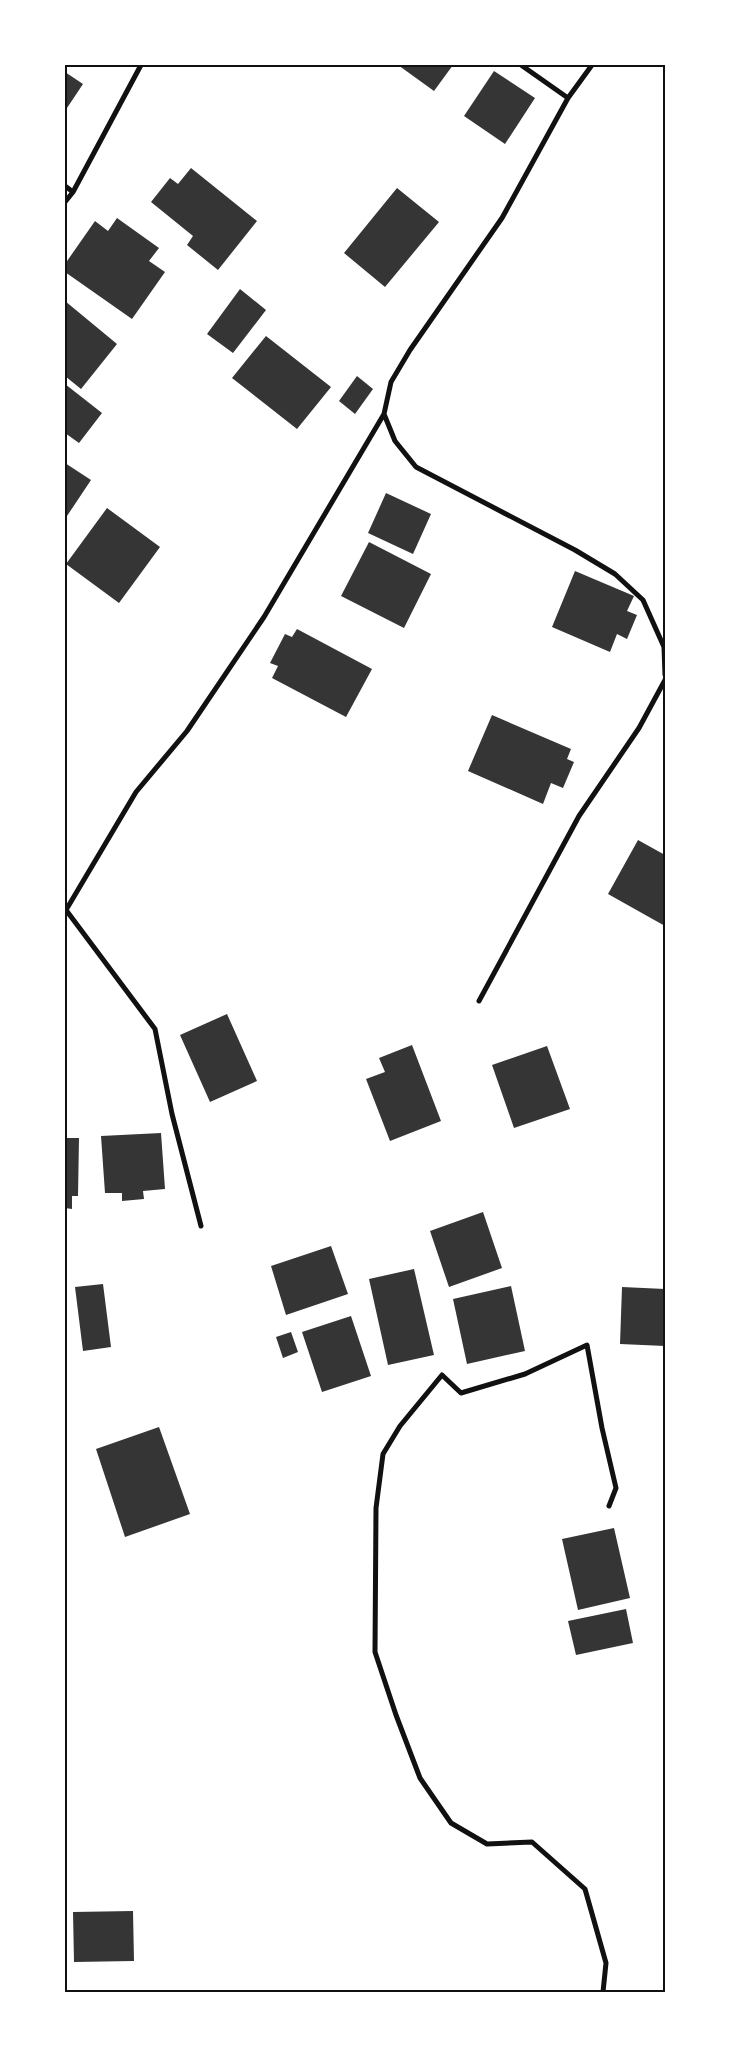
<svg xmlns="http://www.w3.org/2000/svg" width="730" height="2057" font-family="'Golos Text',sans-serif">
<rect width="100%" height="100%" fill="#fff"/>
<!-- building -->
<path fill="#353535" d="M 398,65 L 453,65 L 434,91 Z
M 494,71 L 535,98 L 505,144 L 464,116 Z
M 65,72 L 83,84 L 65,111 Z
M 191,168 L 257,221 L 218,270 L 187,245 L 193,236 L 151,202 L 170,178 L 178,184 Z
M 397,188 L 439,222 L 385,287 L 344,253 Z
M 117,218 L 159,248 L 149,261 L 165,272 L 132,319 L 65,272 L 65,264 L 95,221 L 108,231 Z
M 240,289 L 266,310 L 233,353 L 207,334 Z
M 65,301 L 117,344 L 81,389 L 65,376 Z
M 266,336 L 331,387 L 297,429 L 232,378 Z
M 357,376 L 373,389 L 355,414 L 339,401 Z
M 65,384 L 102,413 L 79,443 L 65,433 Z
M 65,463 L 91,480 L 65,519 Z
M 386,493 L 431,514 L 413,554 L 368,533 Z
M 107,508 L 160,547 L 119,603 L 66,564 Z
M 369,542 L 431,574 L 404,628 L 341,596 Z
M 575,571 L 634,596 L 627,611 L 637,615 L 627,639 L 617,634 L 610,652 L 552,627 Z
M 297,629 L 372,669 L 346,717 L 272,678 L 278,666 L 270,663 L 285,634 L 292,637 Z
M 492,715 L 571,749 L 567,759 L 574,762 L 563,788 L 551,783 L 543,804 L 468,771 Z
M 638,840 L 665,855 L 665,926 L 608,894 Z
M 227,1014 L 257,1081 L 210,1102 L 180,1035 Z
M 412,1045 L 441,1121 L 390,1141 L 366,1079 L 385,1072 L 379,1058 Z
M 547,1046 L 570,1109 L 514,1128 L 492,1065 Z
M 161,1133 L 165,1189 L 143,1191 L 144,1199 L 122,1201 L 122,1193 L 105,1193 L 101,1136 Z
M 65,1138 L 79,1138 L 78,1196 L 72,1196 L 72,1209 L 65,1208 Z
M 483,1212 L 502,1268 L 449,1287 L 430,1231 Z
M 331,1246 L 348,1294 L 286,1315 L 271,1266 Z
M 414,1269 L 434,1355 L 388,1365 L 369,1279 Z
M 103,1284 L 111,1347 L 83,1351 L 75,1287 Z
M 511,1286 L 525,1351 L 467,1364 L 453,1299 Z
M 622,1287 L 665,1289 L 665,1346 L 620,1344 Z
M 351,1316 L 371,1376 L 322,1392 L 302,1332 Z
M 291,1332 L 298,1352 L 283,1358 L 276,1337 Z
M 159,1427 L 190,1514 L 125,1537 L 96,1449 Z
M 614,1528 L 630,1598 L 578,1610 L 562,1539 Z
M 626,1609 L 633,1643 L 576,1655 L 568,1621 Z
M 133,1911 L 134,1961 L 74,1962 L 73,1912 Z"/>
<g fill="none" stroke-linecap="round" stroke-linejoin="round">
<!-- minor -->
<path stroke="#111" stroke-width="5" d="M 521,65 L 568,98 L 592,65
M 568,98 L 502,218 L 410,350 L 391,382 L 384,414 L 395,441 L 416,467 L 575,550 L 615,574 L 643,600 L 664,647 L 665,675
M 65,186 L 73,192
M 65,202 L 73,192 L 141,65
M 479,1001 L 579,816 L 639,728 L 665,680
M 201,1226 L 172,1114 L 155,1029 L 66,910 L 136,792 L 187,731 L 264,617 L 384,414
M 603,1992 L 606,1963 L 585,1889 L 532,1842 L 487,1844 L 451,1823 L 420,1778 L 396,1715 L 375,1652 L 376,1508 L 383,1454 L 400,1426 L 442,1375 L 461,1393 L 525,1374 L 587,1345 L 602,1428 L 616,1488 L 609,1506"/>
</g>
<!-- border -->
<rect width="730" height="2057" fill="none" stroke="#ffffff" stroke-width="132"/>
<rect x="66" y="66" width="598" height="1925" fill="none" stroke="#111" stroke-width="2"/>
</svg>
